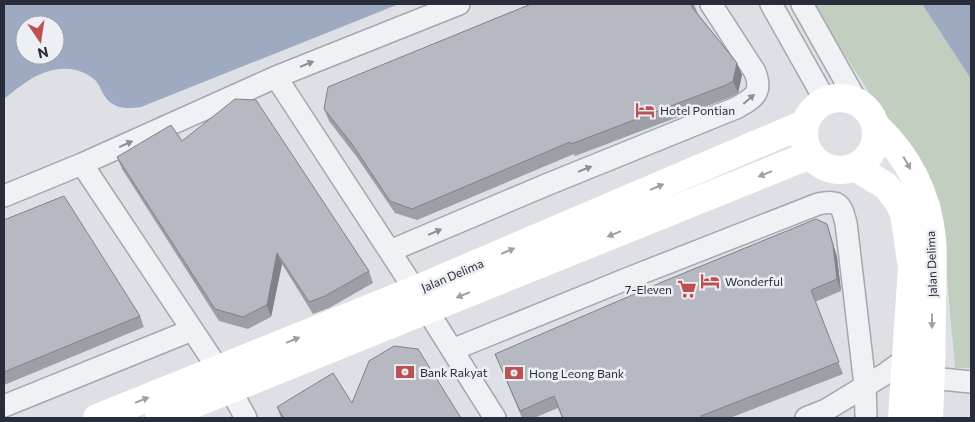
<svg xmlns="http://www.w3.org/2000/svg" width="975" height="422" font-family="Commissioner,sans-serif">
<rect width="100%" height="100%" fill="#dee0e6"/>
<!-- green -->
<path fill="#c2cfc0" d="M 812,4 L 922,4 L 971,79 L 971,368 L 955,368 L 940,202 Z"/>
<!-- water -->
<path fill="#9daac2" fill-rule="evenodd" d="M 4,4 L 399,4 L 141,107 C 127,109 115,109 106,98 C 102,93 100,86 96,81 C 90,75 83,72 76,70 C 47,64 25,82 4,99 ZM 25,25 L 55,25 L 55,55 L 25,55 Z
M 922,4 L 971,4 L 971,79 Z"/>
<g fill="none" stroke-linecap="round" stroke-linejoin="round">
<!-- street casing -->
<g stroke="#a4a7af" stroke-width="24">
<path id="street" d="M 771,4 L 825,100
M 802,4 L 856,100
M 276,77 L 415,290
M 82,164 L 219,370
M 4,196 L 82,164 L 276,77 L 459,4
M 390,251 L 546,185 L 736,108 C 754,98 763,93 755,72 L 711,4
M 427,310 L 495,418
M 452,350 L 629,278 L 818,204 C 839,200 841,204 846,223 L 865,385 L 866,415
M 931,378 L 971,382
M 230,389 L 246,418
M 4,406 L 192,330
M 806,418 L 826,410 L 885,374 L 907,358"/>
</g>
<!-- street -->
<use href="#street" stroke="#f0f1f5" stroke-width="21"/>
<!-- secondary -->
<path stroke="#fff" stroke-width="28" d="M804 134a36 36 0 1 1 72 0a36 36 0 1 1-72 0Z
M 876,126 C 908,156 928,195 932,239 C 934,262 932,285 932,308 C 932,345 931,381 929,418
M 855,167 L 886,186 L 898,201 L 904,214 L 912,267 L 902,418
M 97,418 L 415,290 L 804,124
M 159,418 L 810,155"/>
</g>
<!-- wall -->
<path fill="#9d9fa7" d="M 694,4 L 698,14 L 737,63 L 742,75 L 738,93 L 731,97 L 575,156 L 574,154 L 417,220 L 395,213 L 356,156 L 329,121 L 324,109 Z
M 182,141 L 369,271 L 373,283 L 329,308 L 313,314 L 282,264 L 271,317 L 248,329 L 219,321 L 122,169 L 117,157 Z
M 4,220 L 140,316 L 144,327 L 4,385 Z
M 827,224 L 837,257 L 841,291 L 815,302 L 843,374 L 730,418 L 562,418 L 558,408 L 534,418 L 522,418 L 495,354 Z
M 277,407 L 461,418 L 281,418 Z"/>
<!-- shaded-wall -->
<path fill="#7f8288" d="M 737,63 L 742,75 L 738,93 L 733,81 Z
M 827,224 L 837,257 L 841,291 L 837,279 Z
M 277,253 L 282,264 L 271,317 L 267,305 Z"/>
<!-- building -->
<path fill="#b6b9c2" stroke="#7f8288" d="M 531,4 L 694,4 L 691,6 L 737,63 L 733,81 L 726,85 L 571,144 L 570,142 L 412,209 L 390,201 L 352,144 L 324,109 L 328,87 Z
M 235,99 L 256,100 L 369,271 L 325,296 L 309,302 L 277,253 L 267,305 L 243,317 L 215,309 L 117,157 L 171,125 L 182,141 Z
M 64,196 L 140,316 L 4,372 L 4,220 Z
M 816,219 L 827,224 L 833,245 L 837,279 L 811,290 L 839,362 L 701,416 L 702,418 L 563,418 L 554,396 L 520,411 L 495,354 L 667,280 Z
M 394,346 L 418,349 L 461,418 L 284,418 L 277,407 L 333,373 L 352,403 L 369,361 Z"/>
<!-- one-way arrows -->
<defs><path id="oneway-solid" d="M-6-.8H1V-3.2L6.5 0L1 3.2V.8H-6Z" transform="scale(1.25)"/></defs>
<g fill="#8c8f98">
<use href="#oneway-solid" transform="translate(307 64) rotate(-22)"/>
<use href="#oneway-solid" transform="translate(749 99) rotate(-41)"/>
<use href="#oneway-solid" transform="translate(126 144) rotate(-24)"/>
<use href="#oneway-solid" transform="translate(585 169) rotate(-22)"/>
<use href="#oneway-solid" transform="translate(435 232) rotate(-23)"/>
</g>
<g fill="#9fa0a7">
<use href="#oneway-solid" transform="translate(907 163) rotate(60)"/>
<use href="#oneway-solid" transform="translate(765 174) rotate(158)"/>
<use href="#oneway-solid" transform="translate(657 187) rotate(-23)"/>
<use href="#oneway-solid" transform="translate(614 234) rotate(158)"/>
<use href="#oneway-solid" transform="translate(508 251) rotate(-23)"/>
<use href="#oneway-solid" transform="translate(463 295) rotate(158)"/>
<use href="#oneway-solid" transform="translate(932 321) rotate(90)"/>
<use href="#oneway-solid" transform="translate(293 340) rotate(-22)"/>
<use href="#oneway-solid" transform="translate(142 400) rotate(-22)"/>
</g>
<!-- icons -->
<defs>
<g id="hotel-bare" transform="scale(1.5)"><path d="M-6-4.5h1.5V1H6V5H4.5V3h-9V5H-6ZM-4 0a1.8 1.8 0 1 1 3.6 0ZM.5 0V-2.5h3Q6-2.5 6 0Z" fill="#bd5151" stroke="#edeff4" stroke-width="2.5" paint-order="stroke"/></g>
<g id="supermarket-bare" transform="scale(1.5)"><path d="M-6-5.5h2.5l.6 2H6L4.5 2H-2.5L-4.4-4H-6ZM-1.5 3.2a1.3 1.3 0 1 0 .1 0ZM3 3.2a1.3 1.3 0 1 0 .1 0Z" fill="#bd5151" stroke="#edeff4" stroke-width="2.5" paint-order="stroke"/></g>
<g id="bank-bare" transform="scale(1.5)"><path d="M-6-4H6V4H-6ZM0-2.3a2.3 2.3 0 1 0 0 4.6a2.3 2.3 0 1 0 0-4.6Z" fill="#bd5151" stroke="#edeff4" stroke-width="2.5" paint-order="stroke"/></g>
</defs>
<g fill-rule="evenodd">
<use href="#hotel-bare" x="645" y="110"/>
<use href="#hotel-bare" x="710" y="281"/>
<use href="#supermarket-bare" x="687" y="289"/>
<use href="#bank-bare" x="405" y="372"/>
<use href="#bank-bare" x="514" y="373"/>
</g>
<g text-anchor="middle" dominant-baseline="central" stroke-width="5" stroke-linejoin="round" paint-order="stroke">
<!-- poi labels -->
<g font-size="12" fill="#292d3b" stroke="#edeff4" text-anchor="start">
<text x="660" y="110">Hotel Pontian</text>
<text x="725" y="281">Wonderful</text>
<text x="672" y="289" text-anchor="end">7-Eleven</text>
<text x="420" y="372">Bank Rakyat</text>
<text x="529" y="373">Hong Leong Bank</text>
</g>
<!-- street labels -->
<g font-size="12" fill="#292d3b" stroke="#edeff4">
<text transform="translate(931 264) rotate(-92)">Jalan Delima</text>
<text transform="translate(452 275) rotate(-23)">Jalan Delima</text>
</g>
</g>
<!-- border -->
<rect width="975" height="422" fill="none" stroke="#292d3b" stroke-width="10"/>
<!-- north arrow -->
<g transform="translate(40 40) rotate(167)"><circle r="24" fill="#edeff4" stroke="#9fa1aa"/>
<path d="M0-4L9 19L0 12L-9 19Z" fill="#bd5151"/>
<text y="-8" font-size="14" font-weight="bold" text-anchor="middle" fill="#292d3b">N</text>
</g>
</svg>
